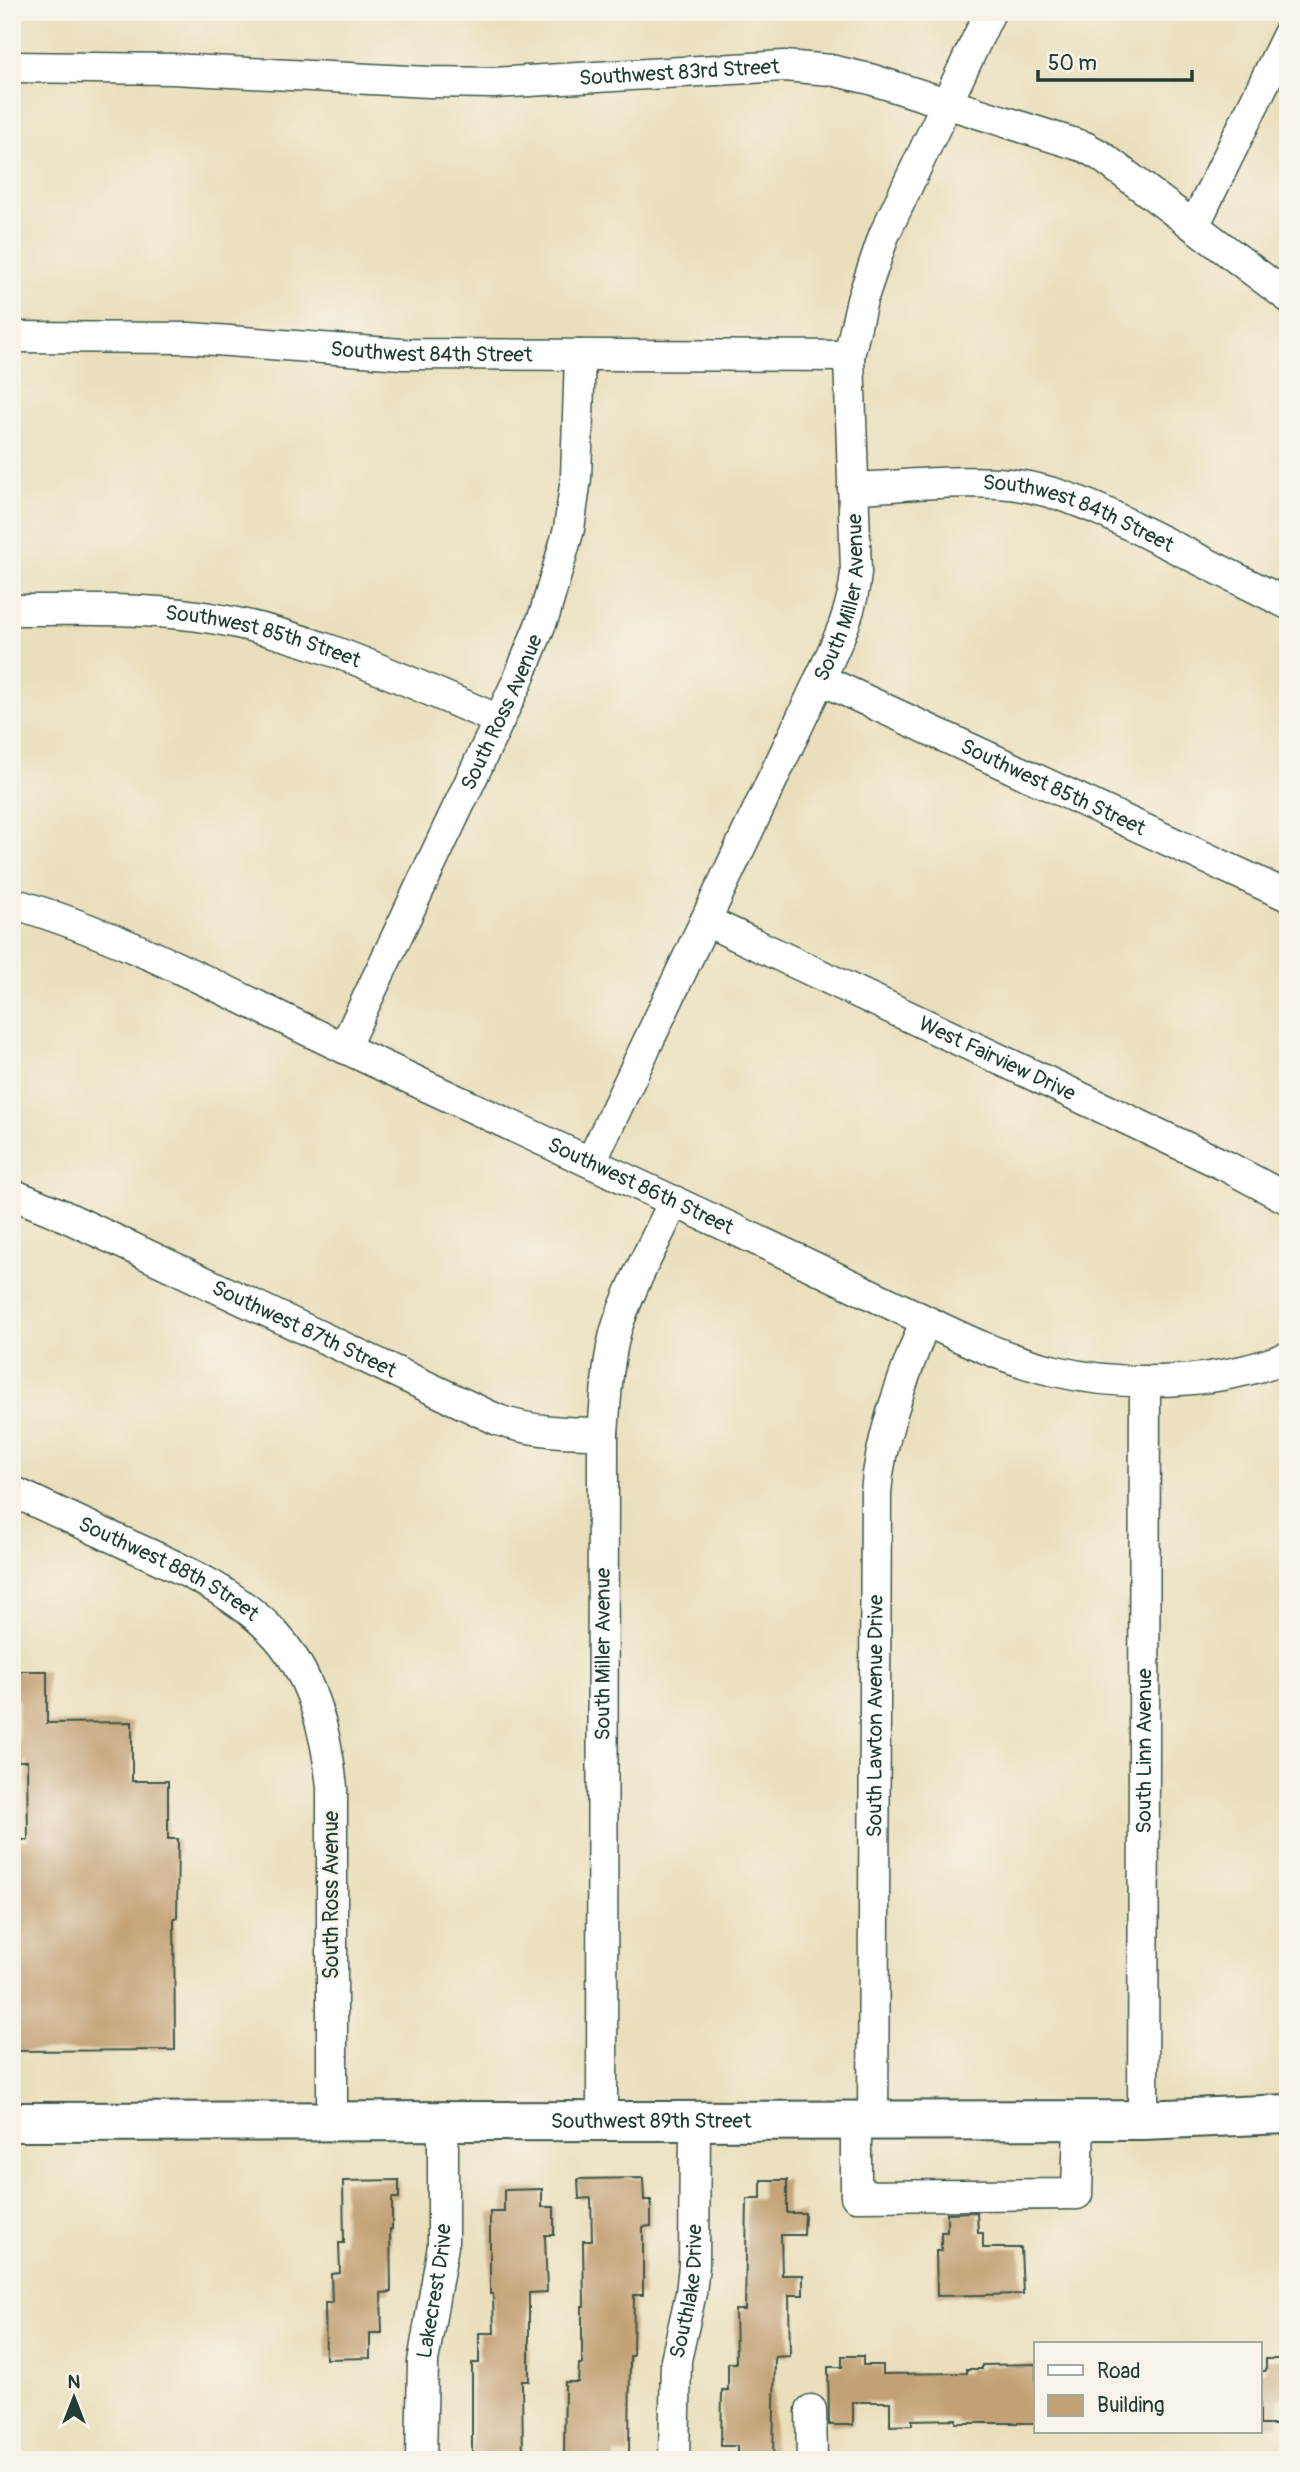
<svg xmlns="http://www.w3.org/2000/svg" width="1300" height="2472" font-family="Pangolin,sans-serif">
<rect width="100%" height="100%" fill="#f7f3e8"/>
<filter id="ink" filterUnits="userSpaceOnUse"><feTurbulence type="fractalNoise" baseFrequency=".0143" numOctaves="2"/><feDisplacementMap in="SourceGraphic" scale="14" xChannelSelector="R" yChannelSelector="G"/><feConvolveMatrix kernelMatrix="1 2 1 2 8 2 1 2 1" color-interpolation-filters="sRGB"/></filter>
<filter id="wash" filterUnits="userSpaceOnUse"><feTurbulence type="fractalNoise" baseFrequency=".00686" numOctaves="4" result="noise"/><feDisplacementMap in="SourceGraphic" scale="28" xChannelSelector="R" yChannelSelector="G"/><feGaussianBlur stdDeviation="1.57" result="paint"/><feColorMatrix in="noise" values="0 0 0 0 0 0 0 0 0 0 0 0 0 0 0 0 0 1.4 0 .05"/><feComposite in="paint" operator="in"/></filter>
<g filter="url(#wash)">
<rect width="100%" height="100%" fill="#eadfbc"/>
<g id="blocks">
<!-- building -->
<path fill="#c3a175" d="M 12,1671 L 47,1671 L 47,1723 L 132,1722 L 132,1781 L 168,1781 L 168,1839 L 178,1839 L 177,1918 L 174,1918 L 175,2050 L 12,2051 L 12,1947 L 18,1947 L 18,1840 L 28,1840 L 27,1761 L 18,1761 L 18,1700 L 12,1700 Z
M 643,2178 L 644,2200 L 651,2200 L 651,2226 L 643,2227 L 643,2295 L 634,2295 L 633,2356 L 630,2356 L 629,2454 L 615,2454 L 615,2460 L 575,2460 L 575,2455 L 564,2455 L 565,2382 L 578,2382 L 579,2364 L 582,2364 L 582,2307 L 584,2307 L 583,2241 L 592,2241 L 591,2198 L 579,2199 L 578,2179 Z
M 399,2180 L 399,2198 L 392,2198 L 392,2229 L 390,2229 L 391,2292 L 381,2293 L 382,2333 L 370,2333 L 370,2358 L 326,2359 L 325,2303 L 332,2303 L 331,2274 L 340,2273 L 339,2243 L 344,2243 L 343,2181 Z
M 761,2180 L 787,2180 L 787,2213 L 805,2213 L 804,2235 L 781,2235 L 782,2275 L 803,2275 L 803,2295 L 789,2295 L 790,2356 L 775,2357 L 773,2460 L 737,2460 L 737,2446 L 721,2446 L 722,2390 L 728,2390 L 728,2363 L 736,2363 L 735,2310 L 745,2310 L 747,2199 L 761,2199 Z
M 542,2189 L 542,2207 L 554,2207 L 554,2235 L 545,2235 L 547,2292 L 529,2293 L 529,2381 L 522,2381 L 523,2460 L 472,2460 L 472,2363 L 479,2363 L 479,2333 L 494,2333 L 493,2294 L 490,2294 L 490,2212 L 504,2212 L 504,2190 Z
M 977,2212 L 978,2233 L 983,2233 L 983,2248 L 1021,2248 L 1023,2294 L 937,2296 L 936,2251 L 941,2251 L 941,2232 L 947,2232 L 947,2213 Z
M 842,2356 L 863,2356 L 863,2365 L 883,2365 L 883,2374 L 967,2373 L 967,2369 L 982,2369 L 982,2365 L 1036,2364 L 1036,2423 L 956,2423 L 956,2419 L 912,2420 L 912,2425 L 890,2426 L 890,2402 L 853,2402 L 853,2425 L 829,2425 L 828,2367 L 842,2367 Z
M 1266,2359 L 1288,2359 L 1288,2398 L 1279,2398 L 1279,2425 L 1260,2425 L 1260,2371 L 1266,2371 Z"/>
</g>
</g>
<g filter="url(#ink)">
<use href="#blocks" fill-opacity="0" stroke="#3d5548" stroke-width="2"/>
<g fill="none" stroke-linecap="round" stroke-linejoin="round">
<!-- minor casing -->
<g stroke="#3d5548" stroke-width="33">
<g id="minor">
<path id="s1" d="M 12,67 L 172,69 L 429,82 L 494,83 L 784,66 L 831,70 L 870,79 L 1085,147 L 1101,156 L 1288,297"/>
<path d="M 1194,226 L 1288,34"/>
<path id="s2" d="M 12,337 L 190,338 L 402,354 L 849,356"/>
<path id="s3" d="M 853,488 C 901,486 950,480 998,483 C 1035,485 1073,498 1106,513 L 1288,604"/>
<path id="s4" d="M 12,610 C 74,610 137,608 198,616 C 305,631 401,679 499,720"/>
<path id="s5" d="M 820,679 L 1288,896"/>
<path id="s6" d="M 12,903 C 125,936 230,994 336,1044 C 483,1113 630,1180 776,1249 C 822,1271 868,1293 914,1315 C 959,1337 1006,1360 1055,1371 C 1127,1388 1219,1384 1288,1357"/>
<path id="s7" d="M 706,921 L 1226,1166 L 1288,1199"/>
<path id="s8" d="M 344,1048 L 518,680 L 545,613 L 569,529 L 576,478 L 580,355"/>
<path id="s9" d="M 591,1162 L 820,679 C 837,643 853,611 856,572 L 849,356 L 862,300 L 884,235 L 990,12"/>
<path id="s10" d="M 12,1194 L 58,1213 L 498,1420 C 533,1432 567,1433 603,1433"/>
<path id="s11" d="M 12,1491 C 51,1509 90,1527 129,1545 C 180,1568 231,1590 271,1630 C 311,1670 327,1733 332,1788 L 332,2121"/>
<path d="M 856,2120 L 856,2196 L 1077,2194 L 1079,2120"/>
<path id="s12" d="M 873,2120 L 876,1492 C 881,1432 904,1377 925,1321"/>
<path id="s13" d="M 1143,2120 L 1145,1381"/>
<path id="s14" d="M 602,2121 L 603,1433 C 606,1399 607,1364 616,1330 C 630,1286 655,1243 674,1201"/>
<path d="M 811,2410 L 812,2460"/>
<path id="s15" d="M 421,2460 L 423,2362 L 443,2246 L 443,2122"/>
<path id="s16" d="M 674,2460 L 676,2360 L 691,2293 L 694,2265 L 695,2121"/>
</g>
</g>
<!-- major casing -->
<g stroke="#3d5548" stroke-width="42">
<g id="major">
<path id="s17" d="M 12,2122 L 1143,2120 L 1288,2114"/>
</g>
</g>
<!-- minor -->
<use href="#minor" stroke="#fff" stroke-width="30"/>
<!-- major -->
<use href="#major" stroke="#fff" stroke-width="38"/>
</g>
</g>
<g text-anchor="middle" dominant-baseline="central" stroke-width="5" stroke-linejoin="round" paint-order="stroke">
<!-- street labels -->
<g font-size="21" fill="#1f3d34" stroke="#f7f3e8">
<text stroke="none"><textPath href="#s1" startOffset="668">Southwest 83rd Street</textPath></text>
<text stroke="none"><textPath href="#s2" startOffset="420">Southwest 84th Street</textPath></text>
<text stroke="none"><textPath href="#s3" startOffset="231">Southwest 84th Street</textPath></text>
<text stroke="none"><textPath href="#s9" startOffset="620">South Miller Avenue</textPath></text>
<text stroke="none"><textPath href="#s4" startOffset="254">Southwest 85th Street</textPath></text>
<text stroke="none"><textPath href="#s8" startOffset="371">South Ross Avenue</textPath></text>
<text stroke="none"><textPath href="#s5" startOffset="257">Southwest 85th Street</textPath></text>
<text stroke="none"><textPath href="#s7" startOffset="322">West Fairview Drive</textPath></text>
<text stroke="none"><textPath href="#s6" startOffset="690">Southwest 86th Street</textPath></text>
<text stroke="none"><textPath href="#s10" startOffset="322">Southwest 87th Street</textPath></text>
<text stroke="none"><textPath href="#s11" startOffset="175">Southwest 88th Street</textPath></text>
<text stroke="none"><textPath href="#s14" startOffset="467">South Miller Avenue</textPath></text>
<text stroke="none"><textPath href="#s12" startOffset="404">South Lawton Avenue Drive</textPath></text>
<text stroke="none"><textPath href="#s13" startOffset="369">South Linn Avenue</textPath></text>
<text transform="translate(331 1895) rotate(-90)">South Ross Avenue</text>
<text stroke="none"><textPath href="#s17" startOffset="639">Southwest 89th Street</textPath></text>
<text stroke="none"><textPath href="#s16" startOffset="170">Southlake Drive</textPath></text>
<text stroke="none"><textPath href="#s15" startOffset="170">Lakecrest Drive</textPath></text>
</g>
</g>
<!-- margin -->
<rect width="1300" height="2472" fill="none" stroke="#f7f3e8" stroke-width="42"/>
<!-- legend -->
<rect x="1034" y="2342" width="228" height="91" fill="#f7f3e8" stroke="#a1aaa0" stroke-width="2"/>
<rect x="1048" y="2365" width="35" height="10" fill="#ffffff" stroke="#a1aaa0" stroke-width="2"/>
<text x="1097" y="2378" font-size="21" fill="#1f3d34">Road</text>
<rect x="1048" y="2395" width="35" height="21" fill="#c3a175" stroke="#a1aaa0" stroke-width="2"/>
<text x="1097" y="2412" font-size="21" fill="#1f3d34">Building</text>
<!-- north arrow -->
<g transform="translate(74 2398)" stroke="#f7f3e8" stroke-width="5" paint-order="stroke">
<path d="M0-5L12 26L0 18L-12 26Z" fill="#1f3d34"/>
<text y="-10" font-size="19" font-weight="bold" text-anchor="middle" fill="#1f3d34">N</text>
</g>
<!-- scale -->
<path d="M1038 70v10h154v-10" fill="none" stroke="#1f3d34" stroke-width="3.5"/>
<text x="1048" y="70" font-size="21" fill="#1f3d34" stroke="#f7f3e8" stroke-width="5" paint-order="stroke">50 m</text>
</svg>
